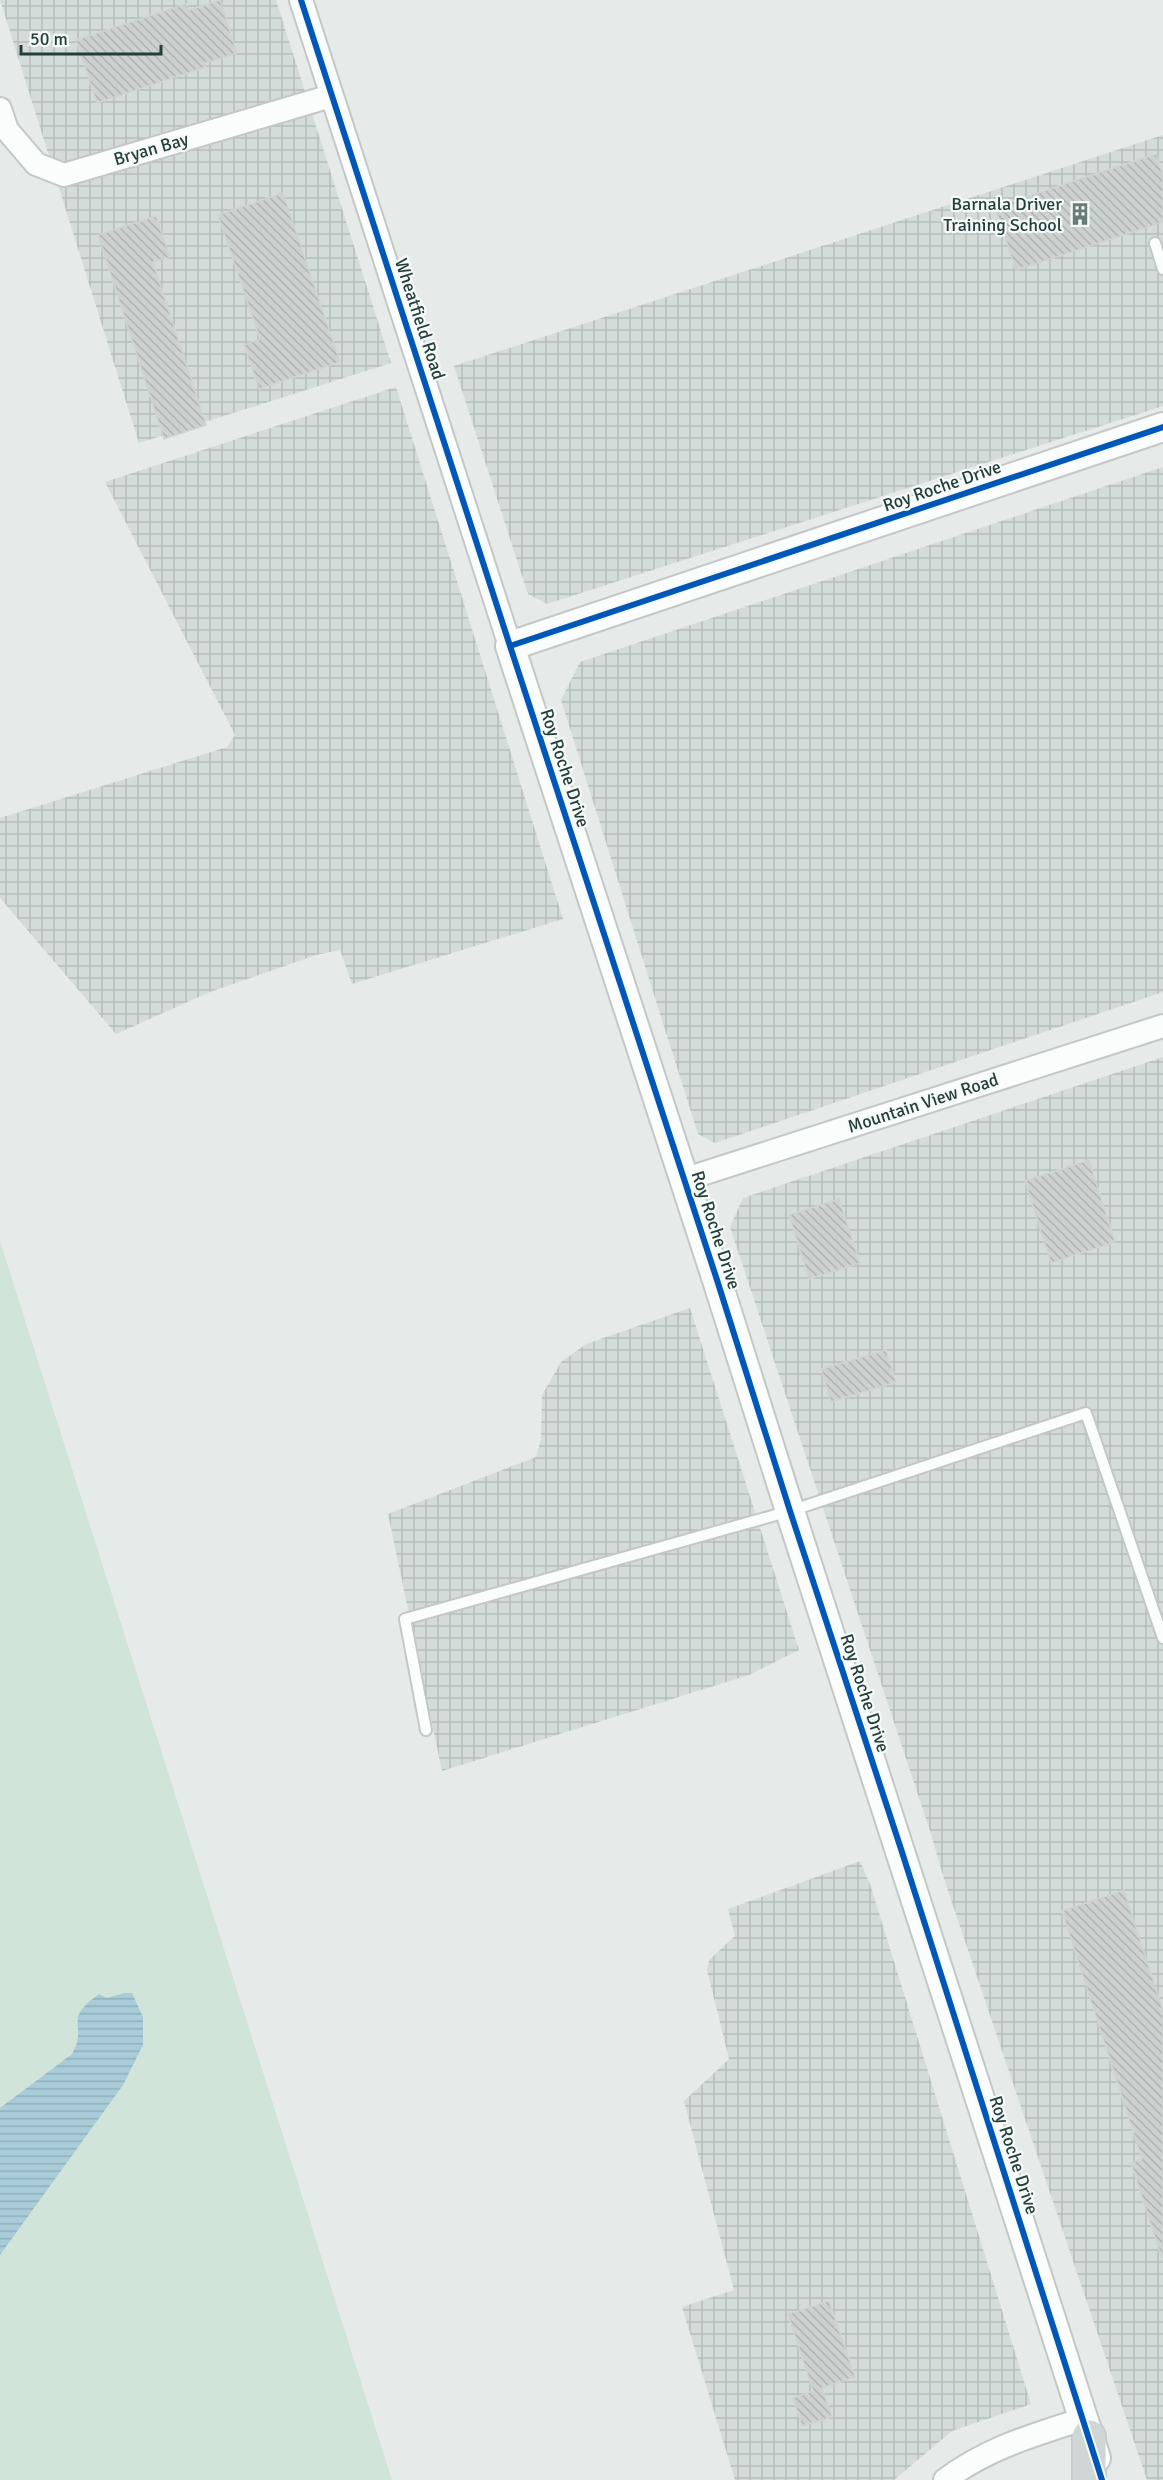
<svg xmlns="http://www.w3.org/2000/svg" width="1163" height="2480" font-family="Signika,sans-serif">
<defs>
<pattern id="industrial-grid" width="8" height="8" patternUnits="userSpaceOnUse" patternTransform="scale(1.5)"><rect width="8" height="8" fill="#d4dcda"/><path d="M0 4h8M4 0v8" fill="none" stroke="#b6bebc"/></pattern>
<pattern id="water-rules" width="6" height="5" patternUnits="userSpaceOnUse" patternTransform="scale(1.5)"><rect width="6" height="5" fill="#a8ccd8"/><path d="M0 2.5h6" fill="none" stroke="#90b0ba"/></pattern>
<pattern id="building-back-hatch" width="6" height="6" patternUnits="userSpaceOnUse" patternTransform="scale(1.5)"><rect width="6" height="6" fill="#cdd2d1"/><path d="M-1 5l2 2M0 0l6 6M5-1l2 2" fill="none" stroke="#b0b5b4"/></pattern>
</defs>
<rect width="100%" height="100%" fill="#e6ebea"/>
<!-- industrial -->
<path fill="url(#industrial-grid)" d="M 0,0 L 276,0 L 391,363 L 139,443 Z
M 1163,135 L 1163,406 L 547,604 L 528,594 L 454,366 Z
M 396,387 L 563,919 L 352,984 L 340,950 L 316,955 L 210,992 L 116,1034 L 0,898 L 0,818 L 227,747 L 235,735 L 105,482 Z
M 1163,467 L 1163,992 L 715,1143 L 698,1134 L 561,700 L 580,662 Z
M 1163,1057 L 1163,2480 L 1147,2480 L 944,1879 L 931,1834 L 730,1227 L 743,1198 Z
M 690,1308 L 799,1650 L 749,1675 L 442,1771 L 388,1514 L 536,1457 L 541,1439 L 542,1395 L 561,1362 L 586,1344 Z
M 860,1861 L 870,1884 L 1031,2404 L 952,2431 L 894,2480 L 735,2480 L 682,2307 L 734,2290 L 684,2101 L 729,2059 L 707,1970 L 709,1960 L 735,1936 L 728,1909 Z"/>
<!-- green -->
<path fill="#d0e4d9" d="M 0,1241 L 392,2480 L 0,2480 Z"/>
<!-- water -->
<path fill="url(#water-rules)" d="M 124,1993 L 132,1993 L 143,2017 L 143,2045 L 123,2085 L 0,2255 L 0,2108 L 72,2054 C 89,2024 61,2021 99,1994 L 107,1998 Z"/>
<!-- building -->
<path fill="url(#building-back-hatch)" stroke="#cfd4d3" stroke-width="1.5" d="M 220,0 L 237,53 L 205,63 L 206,67 L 97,103 L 76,40 L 186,4 L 189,10 Z
M 1156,154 L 1163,175 L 1163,222 L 1016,270 L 995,207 Z
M 283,193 L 340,362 L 259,389 L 244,345 L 260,339 L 218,215 Z
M 156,216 L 170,257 L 153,262 L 206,425 L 164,439 L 98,235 Z
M 1089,1160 L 1115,1242 L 1051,1263 L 1025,1181 Z
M 839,1199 L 860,1263 L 809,1279 L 789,1215 Z
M 886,1350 L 896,1382 L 831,1402 L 821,1369 Z
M 1124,1890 L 1163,2011 L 1163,2262 L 1131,2163 L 1142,2159 L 1062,1911 Z
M 829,2301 L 855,2377 L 822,2388 L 832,2417 L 802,2426 L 793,2398 L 813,2391 L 788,2314 Z"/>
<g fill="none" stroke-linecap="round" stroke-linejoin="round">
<!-- service casing -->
<g stroke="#c3c8c7" stroke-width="14">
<path id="service" d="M 1155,243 L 1163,269
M 426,1730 L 405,1619 L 790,1511 L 1086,1413 L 1163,1638"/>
</g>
<!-- minor casing -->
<g stroke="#c3c8c7" stroke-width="26">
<path id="minor" d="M 301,0 L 510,646
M 0,109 L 7,130 L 36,164 L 64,175 L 331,96
M 683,1180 L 1163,1026
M 945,2480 C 987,2448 1034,2435 1083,2419"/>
</g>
<!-- tertiary casing -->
<g stroke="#c3c8c7" stroke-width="32">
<path id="tertiary" d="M 1096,2458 L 790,1511 L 717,1280 L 510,646 L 1163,427"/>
</g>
<!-- primary casing -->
<g stroke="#c2cac9" stroke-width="36">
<path id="primary" d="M 1089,2480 L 1089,2437"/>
</g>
<!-- service -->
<use href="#service" stroke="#fbfcfc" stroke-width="10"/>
<!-- minor -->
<use href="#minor" stroke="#fbfcfc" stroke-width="22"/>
<!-- tertiary -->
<use href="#tertiary" stroke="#fbfcfc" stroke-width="28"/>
<!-- primary -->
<use href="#primary" stroke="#ced7d5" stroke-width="33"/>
<!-- cycleway casing -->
<g stroke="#f5faf8" stroke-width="10">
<path id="cycleway" d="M 301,0 L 510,646
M 1102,2480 L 901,1849 L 790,1511 L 717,1280 L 510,646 L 1163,427"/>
</g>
<!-- cycleway -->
<use href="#cycleway" stroke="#0057b8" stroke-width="6"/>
</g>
<!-- icons -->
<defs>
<g id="building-bare" transform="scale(1.8)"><path d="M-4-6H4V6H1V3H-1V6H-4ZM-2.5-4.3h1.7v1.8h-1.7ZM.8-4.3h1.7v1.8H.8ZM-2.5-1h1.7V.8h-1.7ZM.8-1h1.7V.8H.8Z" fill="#687b78" stroke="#f5faf8" stroke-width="2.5" paint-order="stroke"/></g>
</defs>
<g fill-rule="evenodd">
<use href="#building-bare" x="1080" y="214"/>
</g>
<g text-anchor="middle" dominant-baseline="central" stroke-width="4.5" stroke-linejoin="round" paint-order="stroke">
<!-- street labels -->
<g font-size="18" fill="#243f3b" stroke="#f5faf8">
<text transform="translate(151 149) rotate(-16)">Bryan Bay</text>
<text transform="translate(420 319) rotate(72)">Wheatfield Road</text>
<text transform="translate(942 486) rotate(-19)">Roy Roche Drive</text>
<text transform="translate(565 768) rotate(72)">Roy Roche Drive</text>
<text transform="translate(923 1103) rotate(-18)">Mountain View Road</text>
<text transform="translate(716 1230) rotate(72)">Roy Roche Drive</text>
<text transform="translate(865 1693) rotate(72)">Roy Roche Drive</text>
<text transform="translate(1014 2155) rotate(72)">Roy Roche Drive</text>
</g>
<!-- poi labels -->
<g font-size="18" fill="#243f3b" stroke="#f5faf8" text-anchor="end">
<text x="1062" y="204">Barnala Driver<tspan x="1062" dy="21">Training School</tspan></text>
</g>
</g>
<!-- scale -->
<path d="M21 45v9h140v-9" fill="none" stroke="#243f3b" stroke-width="3"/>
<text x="30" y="45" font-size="18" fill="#243f3b" stroke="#f5faf8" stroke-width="4.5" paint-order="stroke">50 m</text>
</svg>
